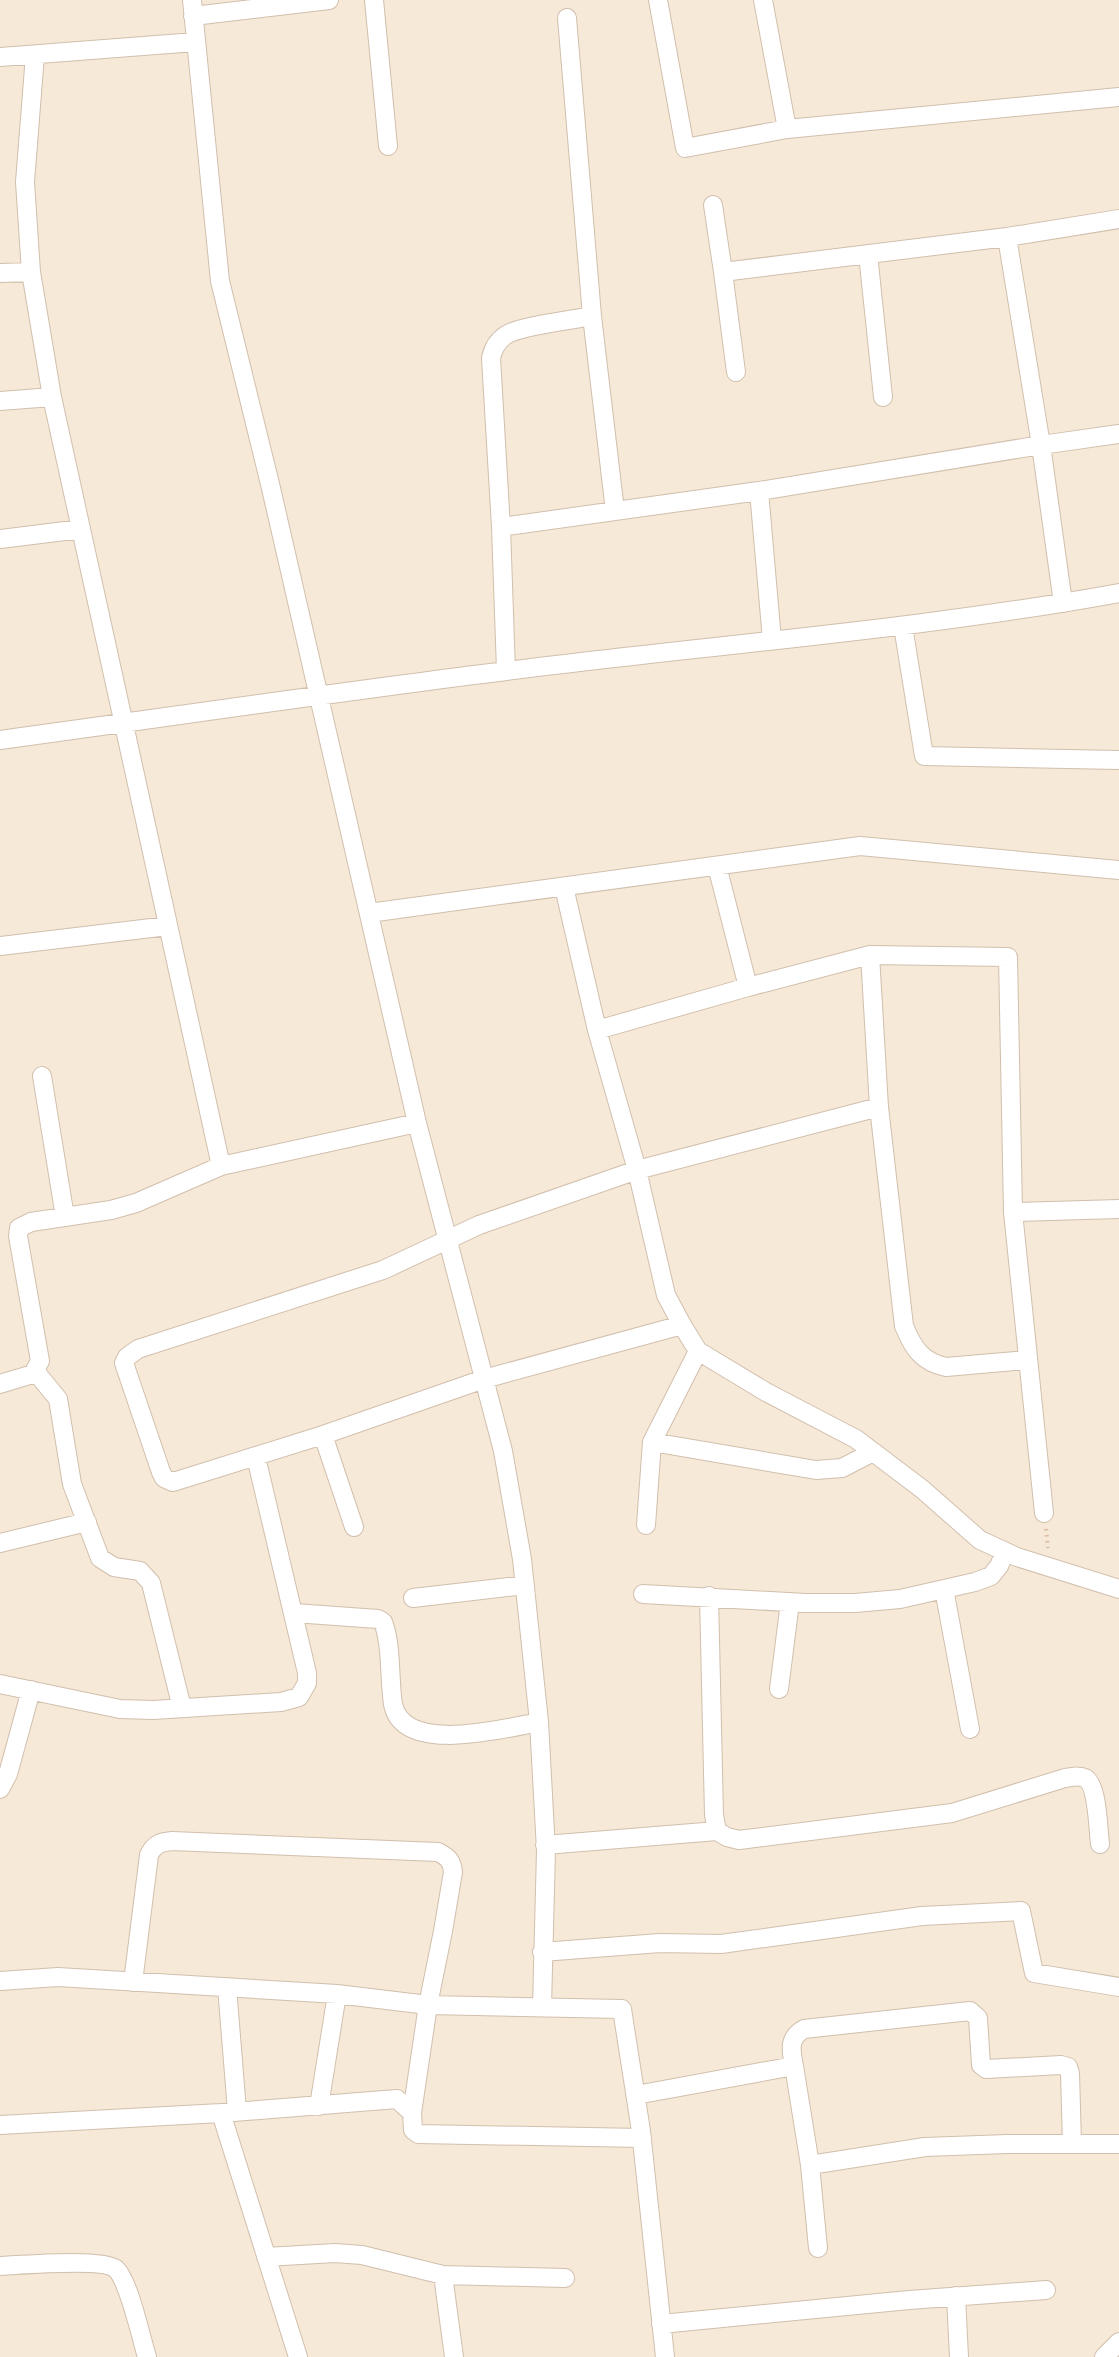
<svg xmlns="http://www.w3.org/2000/svg" width="1119" height="2357" font-family="'PT Sans Narrow',sans-serif">
<rect width="100%" height="100%" fill="#fef7e9"/>
<!-- residential -->
<path fill="#f6e9d7" d="M 0,0 L 1119,0 L 1119,2357 L 0,2357 Z"/>
<g fill="none" stroke-linecap="round" stroke-linejoin="round">
<!-- minor casing -->
<g stroke="#d2bfad" stroke-width="20">
<path id="minor" d="M 192,0 L 220,281 L 270,484 L 417,1123 L 503,1451 L 522,1559 L 539,1722 L 546,1850 L 542,2007
M 374,0 L 388,146
M 658,0 L 685,148 L 787,129
M 763,0 L 787,129 L 1119,97
M 193,16 L 329,0
M 567,18 L 592,316
M 35,55 L 25,182 L 31,272 L 52,397 L 221,1166
M 0,57 L 195,42
M 713,205 L 723,272
M 1007,237 L 1041,445 L 1063,603
M 868,254 L 883,397
M 0,273 L 31,272
M 736,372 L 723,272 L 1007,237 L 1119,219
M 0,401 L 52,397
M 501,527 L 759,491
M 0,539 L 81,529
M 903,626 L 924,756 L 1119,760
M 772,640 L 759,491 L 1041,445 L 1119,434
M 506,671 L 501,527 L 491,358 C 493,348 497,341 506,335 C 519,326 574,320 592,316 L 615,511
M 0,740 C 169,717 337,692 506,671 C 710,645 916,630 1119,593
M 717,866 L 748,987 L 870,955 L 1008,957 L 1013,1212 L 1119,1209
M 564,887 L 597,1030 L 748,987
M 369,913 L 860,846 L 1119,870
M 0,946 L 168,926
M 870,955 L 879,1107 L 904,1326 C 913,1348 922,1362 946,1367 L 1027,1360
M 597,1030 L 637,1170 L 879,1107
M 42,1076 L 65,1217
M 1013,1212 L 1044,1513
M 682,1325 L 484,1379 L 323,1435 L 173,1482 L 164,1478 L 161,1472 L 124,1363 L 127,1357 L 138,1349 L 383,1270 L 479,1225 L 637,1170 L 666,1295 L 682,1325 L 698,1351 L 766,1392 L 856,1439 L 922,1489 L 980,1540 L 1017,1557 L 1119,1589
M 35,1371 L 58,1399 L 72,1484 L 100,1558 L 114,1567 L 140,1571 L 151,1583 L 182,1708
M 0,1384 L 33,1374 L 40,1361 L 18,1236 L 19,1228 L 31,1222 L 111,1210 L 136,1203 L 221,1166 L 417,1123
M 323,1435 L 354,1527
M 652,1442 L 816,1470 L 842,1468 L 873,1452
M 646,1525 L 652,1442 L 698,1351
M 0,1543 L 87,1522
M 944,1589 L 970,1729
M 643,1594 L 805,1603 L 855,1603 L 900,1599 L 975,1582 L 991,1576 L 999,1566 L 1005,1552
M 709,1596 L 714,1815 L 717,1831 L 727,1837 L 739,1840 L 952,1813 L 1065,1778 C 1071,1777 1079,1775 1085,1778 C 1098,1785 1098,1830 1100,1844
M 413,1598 L 525,1585
M 294,1613 L 378,1619 L 383,1622 C 392,1645 389,1679 393,1704 C 403,1756 505,1728 539,1722
M 0,1684 L 120,1709 L 153,1710 L 281,1702 L 299,1697 L 307,1683 L 307,1673 L 256,1457
M 779,1689 L 790,1602
M 0,1789 L 8,1774 L 31,1690
M 545,1845 L 717,1831
M 542,1952 L 660,1943 L 721,1944 L 922,1916 L 1021,1911 L 1034,1973 L 1119,1987
M 0,1981 L 58,1977 L 337,1994 L 428,2005 L 622,2009 L 641,2131 L 665,2357
M 133,1982 L 149,1855 C 154,1844 161,1842 172,1841 L 438,1852 C 448,1857 452,1861 453,1872 L 443,1931 L 428,2005 L 412,2113
M 227,1987 L 237,2111
M 794,2066 C 791,2050 788,2038 804,2029 L 970,2011 L 978,2018 L 981,2065 L 986,2069 L 1061,2065 L 1068,2067 L 1070,2073 L 1072,2144
M 636,2095 L 794,2066 L 810,2165 L 925,2147 L 1007,2144 L 1119,2144
M 319,2106 L 337,1994
M 221,2113 L 397,2099 L 412,2113 L 413,2130 L 418,2134 L 642,2138
M 0,2125 L 221,2113 L 298,2357
M 810,2165 L 818,2248
M 266,2257 L 335,2253 L 362,2255 L 443,2275 L 454,2357
M 0,2266 C 21,2265 103,2258 116,2269 C 129,2281 141,2338 147,2357
M 443,2275 L 565,2278
M 956,2296 L 959,2357
M 661,2324 L 909,2300 L 1046,2290
M 1104,2357 L 1119,2342"/>
</g>
<!-- path -->
<path stroke="#dbb9a1" stroke-width="4" stroke-dasharray="1.5 4.5" stroke-linecap="butt" d="M 1046,1529 L 1048,1548"/>
<!-- minor -->
<use href="#minor" stroke="#fff" stroke-width="18"/>
</g>
</svg>
